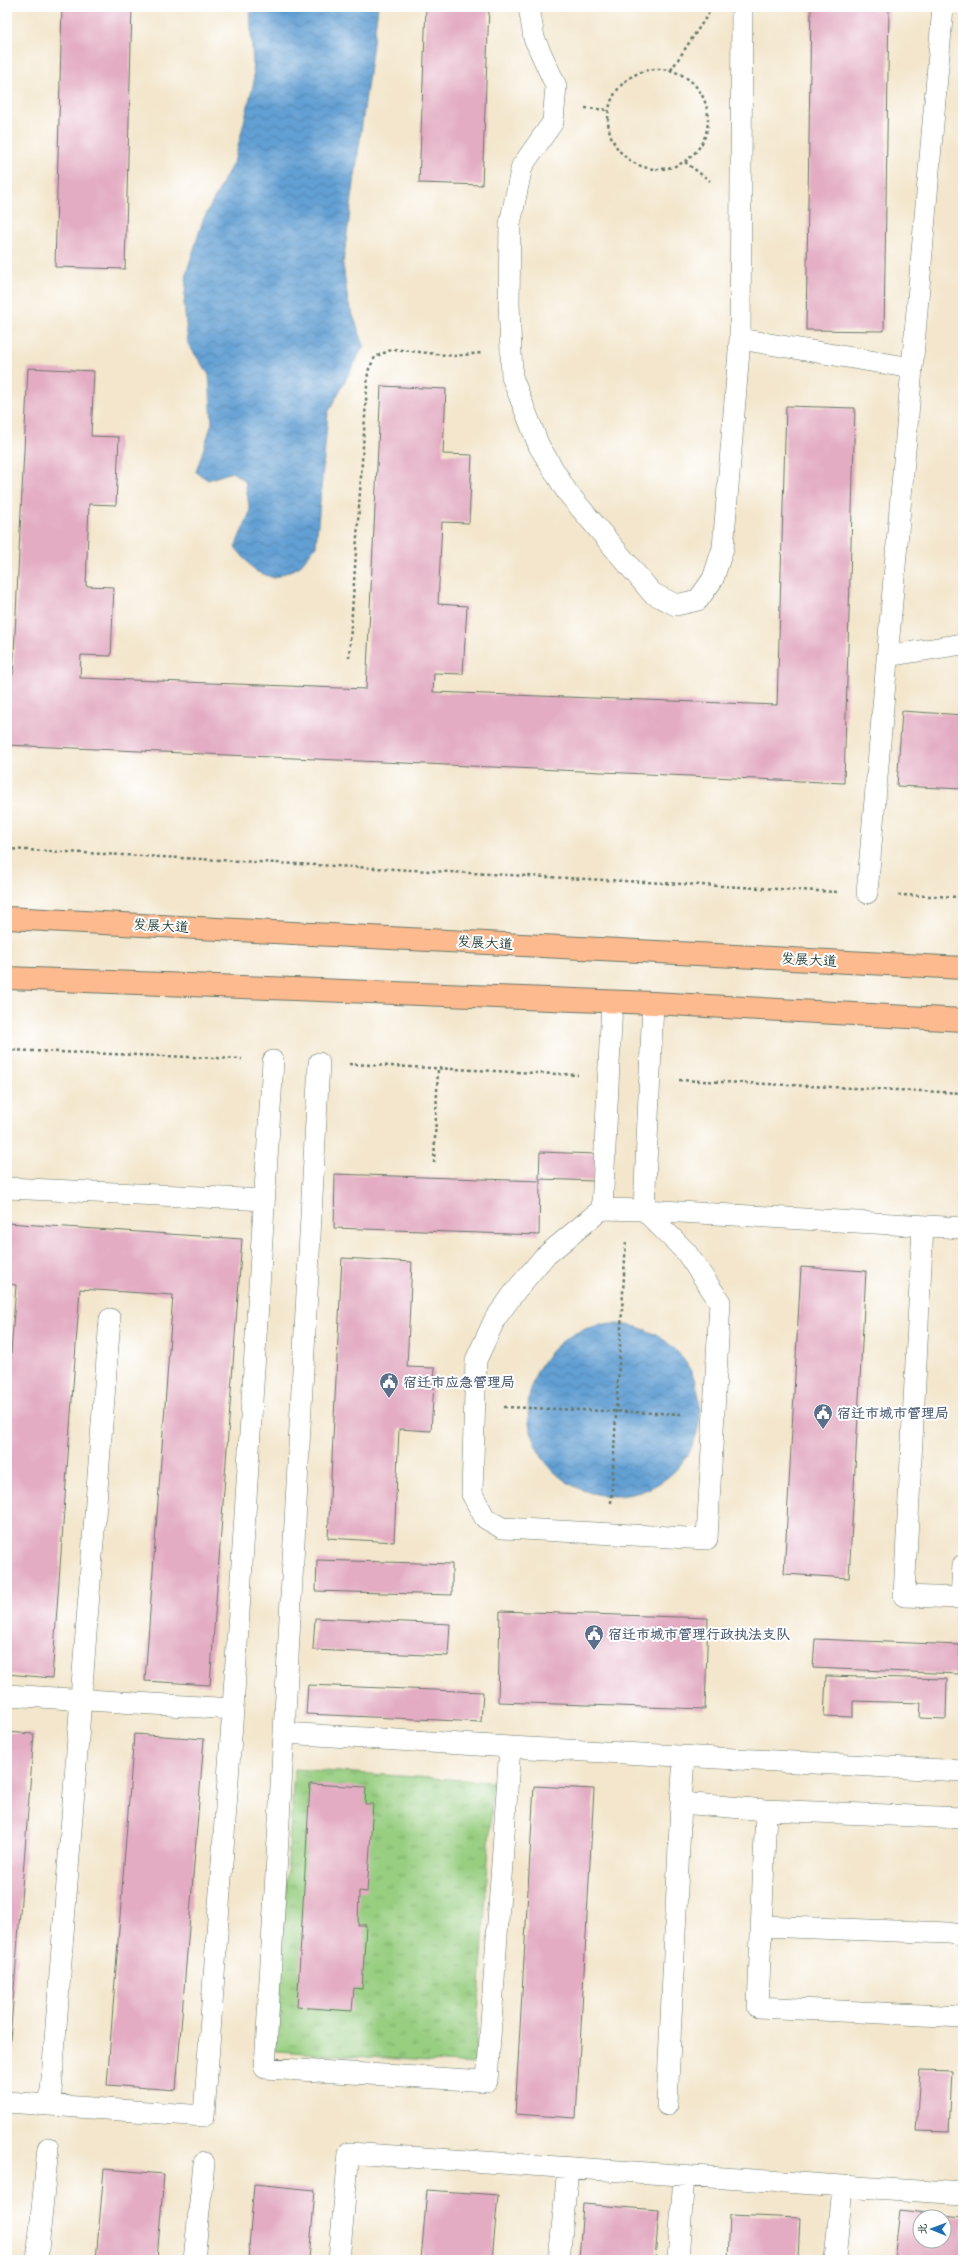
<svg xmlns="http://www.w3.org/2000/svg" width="970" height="2267" font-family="Sriracha,'LXGW WenKai TC',sans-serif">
<defs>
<pattern id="grass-tufts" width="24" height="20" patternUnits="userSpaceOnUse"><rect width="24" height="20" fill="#97ce80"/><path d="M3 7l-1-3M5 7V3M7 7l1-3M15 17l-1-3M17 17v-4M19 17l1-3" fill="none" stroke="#7ba86a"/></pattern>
<pattern id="water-waves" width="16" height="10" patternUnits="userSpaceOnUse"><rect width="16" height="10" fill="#629fd3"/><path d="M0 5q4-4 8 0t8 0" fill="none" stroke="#5083ac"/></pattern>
</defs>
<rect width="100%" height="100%" fill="#fff"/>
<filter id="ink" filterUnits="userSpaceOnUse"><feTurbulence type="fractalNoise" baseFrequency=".025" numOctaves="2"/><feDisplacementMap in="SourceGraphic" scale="8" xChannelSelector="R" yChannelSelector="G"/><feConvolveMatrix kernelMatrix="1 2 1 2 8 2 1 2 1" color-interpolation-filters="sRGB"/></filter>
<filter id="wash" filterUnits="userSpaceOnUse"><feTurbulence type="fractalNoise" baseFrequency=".012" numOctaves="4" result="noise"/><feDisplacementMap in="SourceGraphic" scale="16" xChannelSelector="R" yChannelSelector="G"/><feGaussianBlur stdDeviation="0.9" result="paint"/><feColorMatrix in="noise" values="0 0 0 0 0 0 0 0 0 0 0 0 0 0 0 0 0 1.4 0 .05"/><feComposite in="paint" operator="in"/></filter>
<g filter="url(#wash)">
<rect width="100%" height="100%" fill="#f3e6cc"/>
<!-- grass -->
<path fill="url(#grass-tufts)" stroke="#5b865a" d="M 294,1769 L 493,1782 L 475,2064 L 276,2051 Z"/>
<!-- water -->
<path fill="url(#water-waves)" stroke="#406e84" d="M 259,7 L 378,7 L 343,264 L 348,302 L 364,345 L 328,413 L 316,546 L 299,567 L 274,578 L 255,571 L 235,547 L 250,512 L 245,481 L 232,472 L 208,480 L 196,472 L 212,423 L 209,375 L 188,344 L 184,304 L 187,271 L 203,220 L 235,159 L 254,81 L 250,13 Z
M528 1410a86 86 0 1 1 172 0a86 86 0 1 1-172 0Z"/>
<g id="blocks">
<!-- building -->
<path fill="#e3acc2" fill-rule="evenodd" d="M 62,7 L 132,7 L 125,269 L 55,267 Z
M 426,7 L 489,7 L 482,185 L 419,183 Z
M 811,7 L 889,7 L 884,331 L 806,330 Z
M 28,368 L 94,371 L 91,436 L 119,437 L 116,505 L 89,504 L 86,586 L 114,587 L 111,656 L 81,655 L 80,678 L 366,689 L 381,386 L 446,389 L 443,454 L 472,455 L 469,523 L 442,522 L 438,604 L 467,606 L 463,674 L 434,673 L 433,692 L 777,705 L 786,406 L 855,408 L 844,783 L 7,745 L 7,675 L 13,675 Z
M 902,711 L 963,715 L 963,789 L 897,786 Z
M 540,1152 L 596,1154 L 594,1181 L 539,1179 Z
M 335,1174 L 540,1181 L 539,1235 L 334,1228 Z
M 7,1223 L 242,1239 L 210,1685 L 145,1681 L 173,1295 L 80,1289 L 52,1678 L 7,1674 L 7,1408 L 16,1285 L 7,1284 Z
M 342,1258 L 412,1262 L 407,1367 L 435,1368 L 431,1431 L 399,1429 L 394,1542 L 328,1538 Z
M 801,1267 L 866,1271 L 849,1578 L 784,1574 Z
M 317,1560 L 452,1564 L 452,1595 L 316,1591 Z
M 500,1611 L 708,1618 L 705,1709 L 498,1702 Z
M 315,1618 L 450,1624 L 448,1656 L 313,1650 Z
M 815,1639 L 960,1645 L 959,1674 L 813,1668 Z
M 826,1676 L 947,1679 L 946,1719 L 920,1718 L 921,1703 L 853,1701 L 853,1717 L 824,1716 Z
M 308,1685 L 483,1692 L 481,1722 L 306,1714 Z
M 7,1732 L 34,1734 L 8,2066 L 7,2066 Z
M 134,1734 L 204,1739 L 176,2090 L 107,2085 Z
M 310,1784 L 366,1787 L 365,1804 L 373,1804 L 367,1892 L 359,1891 L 358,1925 L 366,1925 L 362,1989 L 354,1988 L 352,2011 L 297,2007 Z
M 534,1786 L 594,1789 L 576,2118 L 515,2114 Z
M 920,2070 L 952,2071 L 949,2132 L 916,2131 Z
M 104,2169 L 164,2174 L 157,2260 L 96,2260 Z
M 254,2184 L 315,2190 L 309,2260 L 248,2260 Z
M 427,2190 L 498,2195 L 492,2260 L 421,2260 Z
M 583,2204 L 659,2210 L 655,2260 L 579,2260 Z
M 900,2210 L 963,2217 L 963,2260 L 894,2260 ZM 920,2217 L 944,2217 L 944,2241 L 920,2241 Z
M 730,2215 L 800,2218 L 798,2260 L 728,2260 Z"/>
</g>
</g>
<g filter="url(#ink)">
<use href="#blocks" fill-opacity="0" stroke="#697869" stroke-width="1"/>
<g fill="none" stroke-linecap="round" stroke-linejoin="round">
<!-- service casing -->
<g stroke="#697869" stroke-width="22">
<path id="service" d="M 529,7 L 534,38 L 556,86 L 553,122 L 522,166 L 510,224 L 509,303 L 512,377 L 539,446 L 567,492 L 652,593 L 676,605 L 698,600 L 713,579 L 723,548 L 740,339 L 742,7
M 740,339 L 912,368
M 887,656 L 963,644
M 867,893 L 943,7
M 653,1003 L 644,1210 L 686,1252 L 720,1302 L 707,1539 L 502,1528 L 485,1518 L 472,1494 L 476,1360 L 495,1319 L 517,1289 L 544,1257 L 602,1209 L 644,1210 L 963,1228
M 319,1063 L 284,1733 L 510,1747 L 963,1771
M 7,1188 L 264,1200
M 602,1209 L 612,1003
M 923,1226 L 904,1596 L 961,1598 L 963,1565
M 7,1695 L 233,1709
M 284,1733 L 265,2068 L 487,2081 L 510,1747
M 681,1803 L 684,1757
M 766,1810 L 758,2007 L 963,2017
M 761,1926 L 949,1933 L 963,1936
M 7,2102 L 204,2116 L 233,1709 L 273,1061
M 50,2105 L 110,1319
M 667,2105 L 681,1803 L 766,1810 L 963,1818
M 37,2260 L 48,2148
M 194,2260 L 204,2163
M 339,2260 L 349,2153 L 963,2194
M 559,2260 L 568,2168
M 678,2260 L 684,2176
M 835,2260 L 842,2187"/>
</g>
<!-- primary casing -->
<g stroke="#697869" stroke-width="24">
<path id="primary" d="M 7,918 L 963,968
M 7,978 L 653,1003 L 963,1020"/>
</g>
<!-- path -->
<path stroke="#697869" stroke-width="2.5" stroke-dasharray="3 3" stroke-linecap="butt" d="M608 119a50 50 0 1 1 100 0a50 50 0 1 1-100 0Z
M 671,70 L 711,10
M 585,108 L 609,110
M 685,162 L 710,181
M 349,658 L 368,371 L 375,357 L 393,349 L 454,356 L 481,353
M 7,849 L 837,892
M 898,895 L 963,897
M 7,1050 L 242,1059
M 349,1064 L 578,1075
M 679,1080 L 963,1093
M 434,1163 L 438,1068
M 504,1407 L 683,1414
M 611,1503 L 626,1240"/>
<!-- service -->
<use href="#service" stroke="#fff" stroke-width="21"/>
<!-- primary -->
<use href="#primary" stroke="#fcba8e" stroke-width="22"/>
</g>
</g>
<!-- icons -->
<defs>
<g id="civic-pin" transform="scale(1)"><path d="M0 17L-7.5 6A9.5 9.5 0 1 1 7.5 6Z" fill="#5c6f8a" stroke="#fff"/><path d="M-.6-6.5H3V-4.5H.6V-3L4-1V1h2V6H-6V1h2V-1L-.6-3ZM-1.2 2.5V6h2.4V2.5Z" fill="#fff"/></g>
</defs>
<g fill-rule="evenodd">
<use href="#civic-pin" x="389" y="1382"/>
<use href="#civic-pin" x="823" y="1413"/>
<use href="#civic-pin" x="594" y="1634"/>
</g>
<g text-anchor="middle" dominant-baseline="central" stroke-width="4" stroke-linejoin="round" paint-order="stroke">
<!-- street labels -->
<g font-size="14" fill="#1f3d34" stroke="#fff">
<text transform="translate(161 926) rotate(3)">发展大道</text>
<text transform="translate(485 943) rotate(3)">发展大道</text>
<text transform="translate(809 960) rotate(3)">发展大道</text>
</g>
<!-- service labels -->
<g font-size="14" font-weight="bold" fill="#4e5e75" stroke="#fff" text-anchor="start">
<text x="403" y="1382">宿迁市应急管理局</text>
<text x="837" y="1413">宿迁市城市管理局</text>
<text x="608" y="1634">宿迁市城市管理行政执法支队</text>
</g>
</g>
<!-- margin -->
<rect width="970" height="2267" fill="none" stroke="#fff" stroke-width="24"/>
<!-- north arrow -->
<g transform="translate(932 2229) rotate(271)"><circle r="19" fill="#ffffff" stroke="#a5b1ae"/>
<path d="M0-3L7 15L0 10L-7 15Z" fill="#1f6fb2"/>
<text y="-6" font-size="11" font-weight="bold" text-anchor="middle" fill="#1f3d34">北</text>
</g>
</svg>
